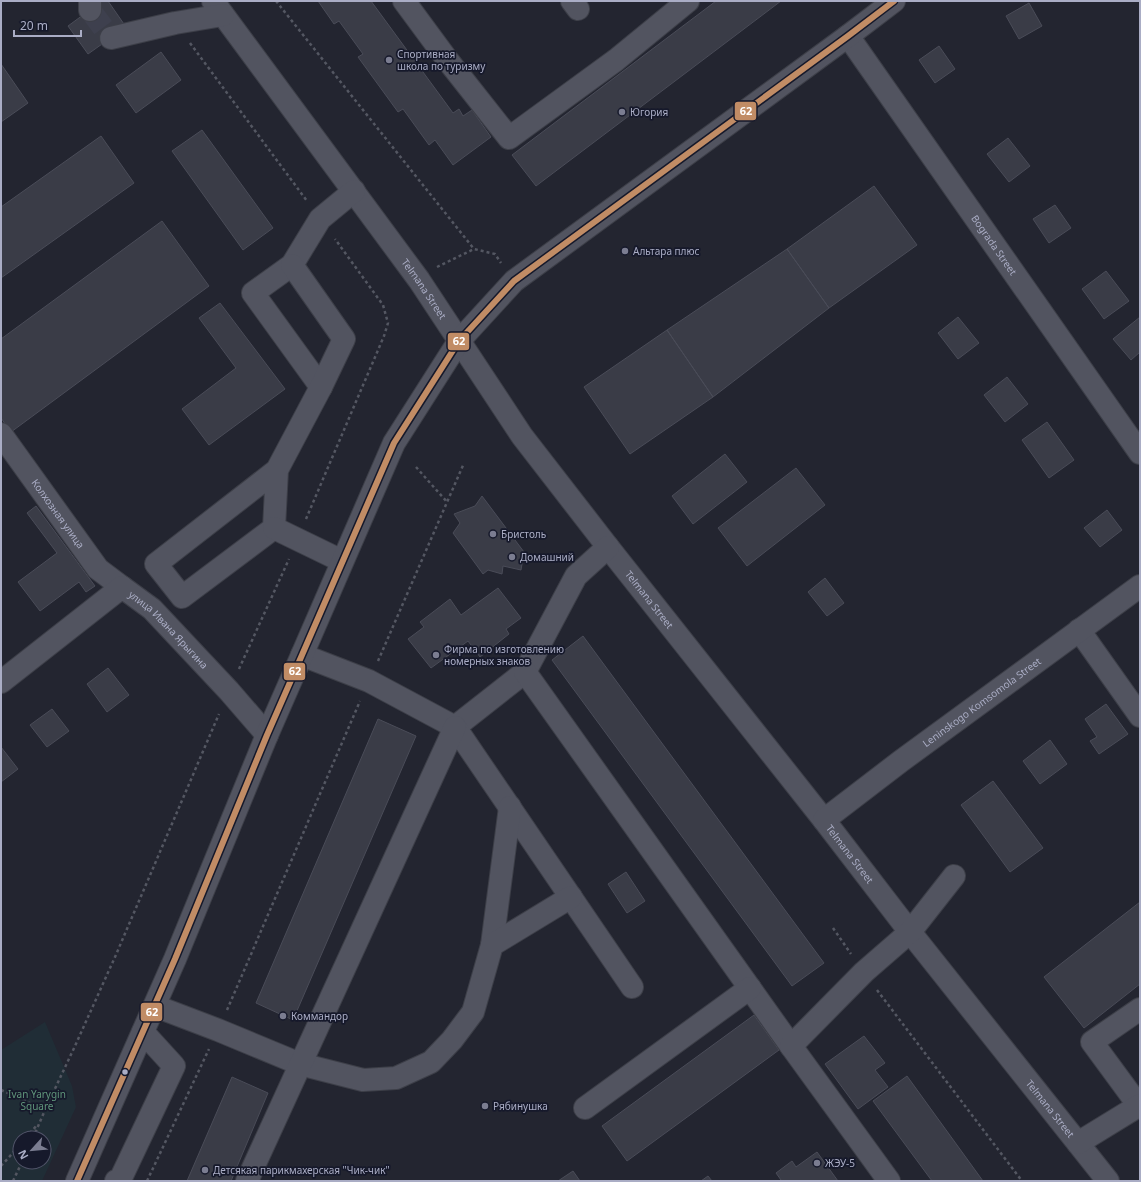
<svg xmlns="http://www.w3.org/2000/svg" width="1141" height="1182" font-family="'Noto Sans',sans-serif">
<rect width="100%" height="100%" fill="#232530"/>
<!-- green -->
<path fill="#202d36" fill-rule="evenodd" d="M 45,1022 L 72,1086 L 76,1107 L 42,1181 L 1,1181 L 1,1050 ZM 20,1138 L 44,1138 L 44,1162 L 20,1162 Z"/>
<!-- building -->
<path fill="#3a3c47" stroke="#4a4c58" d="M 102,1 L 108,1 L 126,27 L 88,54 L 68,26 Z
M 318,1 L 371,1 L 453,113 L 459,109 L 463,116 L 472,110 L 491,137 L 453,165 L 435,140 L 429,145 L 403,109 L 398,112 L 358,57 L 363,54 L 339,21 L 334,24 Z
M 716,1 L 781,1 L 536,186 L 512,155 Z
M 1029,3 L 1042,26 L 1019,39 L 1006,16 Z
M 939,46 L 955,69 L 935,83 L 919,60 Z
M 161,52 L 181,80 L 136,113 L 116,85 Z
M 1,64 L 28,103 L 1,122 Z
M 202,130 L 273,228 L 243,250 L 172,151 Z
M 101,136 L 134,183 L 1,278 L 1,207 Z
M 1008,138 L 1030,166 L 1009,182 L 987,154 Z
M 874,186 L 917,245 L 829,308 L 787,249 Z
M 1055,205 L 1071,228 L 1049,243 L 1033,219 Z
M 162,221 L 209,286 L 11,432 L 1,418 L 1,339 Z
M 787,249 L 829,308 L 713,397 L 667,330 Z
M 1106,271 L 1129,301 L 1104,319 L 1082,289 Z
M 220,303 L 285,389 L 209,445 L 182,409 L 236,368 L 199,318 Z
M 958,317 L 979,343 L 958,359 L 938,333 Z
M 1140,317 L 1140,352 L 1131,360 L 1113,339 Z
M 667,330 L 713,397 L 630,454 L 584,387 Z
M 1007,377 L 1028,404 L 1005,422 L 984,395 Z
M 1047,422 L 1074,460 L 1049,478 L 1022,440 Z
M 725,454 L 747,482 L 693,524 L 672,496 Z
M 796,468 L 825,505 L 747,566 L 718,528 Z
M 482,496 L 524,552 L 521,570 L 503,566 L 502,574 L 488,570 L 483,574 L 453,533 L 460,523 L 454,514 L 475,506 Z
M 36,506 L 95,586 L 86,592 L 79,582 L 40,611 L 18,582 L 57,553 L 27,513 Z
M 1107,510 L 1122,530 L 1100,547 L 1084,528 Z
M 825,578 L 844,603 L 827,616 L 808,592 Z
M 498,588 L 521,618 L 506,629 L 509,634 L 480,657 L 468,641 L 431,668 L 408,639 L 424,627 L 420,622 L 450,599 L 461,615 Z
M 583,636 L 824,963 L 792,986 L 552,660 Z
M 108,668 L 129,695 L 107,712 L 87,684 Z
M 1106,704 L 1128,734 L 1099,754 L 1090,741 L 1097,737 L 1085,719 Z
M 52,709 L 69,731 L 47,747 L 30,725 Z
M 378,719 L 416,736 L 293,1020 L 256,1003 Z
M 1050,740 L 1067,764 L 1040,784 L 1023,761 Z
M 1,747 L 18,769 L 1,782 Z
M 993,781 L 1043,848 L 1010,872 L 961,805 Z
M 626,872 L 645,901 L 627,913 L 608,884 Z
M 1140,902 L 1140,984 L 1084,1028 L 1044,977 Z
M 754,1015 L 779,1050 L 627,1161 L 602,1126 Z
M 864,1036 L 885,1063 L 875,1070 L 888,1087 L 858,1109 L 825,1064 Z
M 907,1076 L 983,1181 L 932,1181 L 873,1101 Z
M 232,1077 L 268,1093 L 231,1181 L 187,1181 Z
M 817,1152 L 838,1181 L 779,1181 L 781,1180 L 776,1173 L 792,1161 L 796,1167 Z
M 573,1171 L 580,1181 L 558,1181 Z
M 708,1176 L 712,1181 L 701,1181 Z"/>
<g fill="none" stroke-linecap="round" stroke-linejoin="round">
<!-- minor-tunnel -->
<path stroke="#3e404e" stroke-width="22" stroke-dasharray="22 11" stroke-linecap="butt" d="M 90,10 L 111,38"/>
<!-- minor casing -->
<g stroke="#3d3f48" stroke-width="24">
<g id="minor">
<path d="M 90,1 L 90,10"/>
<path id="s1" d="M 213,1 L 419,280 L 522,436 L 608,547 L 824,820 L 910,932 L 1108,1181"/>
<path d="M 404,1 L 449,62 L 509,138 L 616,60 L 688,1"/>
<path d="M 572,1 L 578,9"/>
<path id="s2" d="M 848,36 L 1140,453"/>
<path d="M 111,38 L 175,23 L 223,15"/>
<path d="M 321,387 L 253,293 L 292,265 L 320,219 L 354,191"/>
<path id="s3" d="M 1,434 L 98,569 L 122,587"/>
<path d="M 277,470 L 156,564 L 182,597 L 274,528 L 277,470 L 321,387 L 344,339 L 292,265"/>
<path d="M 274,528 L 342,561"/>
<path d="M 1079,630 L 1140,716"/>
<path d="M 302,655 L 369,681 L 455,727 L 525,672 L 576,576 L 608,547"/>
<path d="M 525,672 L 791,1046"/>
<path id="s4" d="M 1,682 L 122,587 L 152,609 L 229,691 L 267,735"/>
<path d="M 455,727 L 632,987"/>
<path id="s5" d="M 824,820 L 901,761 L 1140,586"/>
<path d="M 492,945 L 510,807"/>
<path d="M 155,1006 L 218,1030 L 300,1064 L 363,1080 L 396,1078 L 431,1062 L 452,1040 L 473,1012 L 492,945 L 571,897"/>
<path d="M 1139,1106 L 1092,1042 L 1140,1009"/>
<path d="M 585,1108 L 750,988"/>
<path d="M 1078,1143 L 1140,1105"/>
<path d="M 77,1181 L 175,959 L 267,735 L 302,655 L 394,443 L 459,341 L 514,281 L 848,36 L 894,1"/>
<path d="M 116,1181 L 120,1180 L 174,1066 L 143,1032"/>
<path d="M 247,1181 L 455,727"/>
<path d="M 889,1181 L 791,1046 L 864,972 L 910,932 L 954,876"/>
</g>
</g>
<!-- path -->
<path stroke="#545762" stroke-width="2.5" stroke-dasharray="3 3" stroke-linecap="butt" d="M 276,1 L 474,249
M 190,43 L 307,201
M 437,267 L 474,249 L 495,254 L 501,263
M 416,467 L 447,502
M 306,519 L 384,336 L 388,323 L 383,305 L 335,239
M 378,661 L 464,463
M 239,669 L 289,559
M 833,928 L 851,954
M 877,990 L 1022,1181
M 227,1010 L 360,701
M 1,1090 L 45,1110
M 26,1138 L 37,1125
M 33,1138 L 45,1110 L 75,1046 L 115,957 L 219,714
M 1,1166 L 20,1145
M 13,1181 L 22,1162
M 147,1181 L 209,1049"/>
<!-- minor -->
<use href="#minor" stroke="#525460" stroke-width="22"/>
<!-- bus-1 casing -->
<g stroke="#16192b" stroke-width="9">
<path id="bus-1" d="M 77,1181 L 175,959 L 267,735 L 302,655 L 394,443 L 459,341 L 514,281 L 848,36 L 894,1"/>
</g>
<!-- bus-1 -->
<use href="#bus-1" stroke="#c18c65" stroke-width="6"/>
</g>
<!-- markers -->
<g fill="#7b7d91" stroke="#16192b" stroke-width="1.5">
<circle cx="389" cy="60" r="4"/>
<circle cx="622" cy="112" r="4"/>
<circle cx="625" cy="251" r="4"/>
<circle cx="493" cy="534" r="4"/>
<circle cx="512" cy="557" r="4"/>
<circle cx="436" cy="655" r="4"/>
<circle cx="283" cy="1016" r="4"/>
<circle cx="485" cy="1106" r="4"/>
<circle cx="817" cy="1163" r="4"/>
<circle cx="205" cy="1170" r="4"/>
</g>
<circle fill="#aaadc5" stroke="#16192b" stroke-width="1.5" cx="125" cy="1072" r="3.5"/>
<g text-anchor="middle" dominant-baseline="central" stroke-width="3.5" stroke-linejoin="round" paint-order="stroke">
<!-- poi labels -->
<g font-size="10" fill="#aaadc5" stroke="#16192b" text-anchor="start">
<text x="397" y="54">Спортивная<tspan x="397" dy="12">школа по туризму</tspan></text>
<text x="630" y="112">Югория</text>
<text x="633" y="251">Альтара плюс</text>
<text x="501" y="534">Бристоль</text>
<text x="520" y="557">Домашний</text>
<text x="444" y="649">Фирма по изготовлению<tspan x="444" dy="12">номерных знаков</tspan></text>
<text x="291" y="1016">Коммандор</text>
<text x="493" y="1106">Рябинушка</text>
<text x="825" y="1163">ЖЭУ-5</text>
<text x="213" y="1170">Детсякая парикмахерская "Чик-чик"</text>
</g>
<!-- street labels -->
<g font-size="10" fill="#aaadc5" stroke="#16192b">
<text stroke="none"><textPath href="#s2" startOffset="255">Bograda Street</textPath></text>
<text stroke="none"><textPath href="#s1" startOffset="357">Telmana Street</textPath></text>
<text stroke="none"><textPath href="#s3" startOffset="98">Колхозная улица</textPath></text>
<text stroke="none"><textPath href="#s1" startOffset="741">Telmana Street</textPath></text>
<text stroke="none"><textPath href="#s4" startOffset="217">улица Ивана Ярыгина</textPath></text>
<text stroke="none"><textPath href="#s5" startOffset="197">Leninskogo Komsomola Street</textPath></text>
<text stroke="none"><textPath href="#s1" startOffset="1065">Telmana Street</textPath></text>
<text stroke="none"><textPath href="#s1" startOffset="1389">Telmana Street</textPath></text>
</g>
<!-- park labels -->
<g font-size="10" fill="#60967b" stroke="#16192b">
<text x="37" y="1094">Ivan Yarygin<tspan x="37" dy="12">Square</tspan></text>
</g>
</g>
<g stroke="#16192b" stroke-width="1.5">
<rect x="734" y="101" width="23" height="20" rx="4" fill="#c18c65"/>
<rect x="447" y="332" width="23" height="19" rx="4" fill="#c18c65"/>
<rect x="283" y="662" width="23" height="19" rx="4" fill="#c18c65"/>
<rect x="140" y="1002" width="23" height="20" rx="4" fill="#c18c65"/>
</g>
<g font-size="11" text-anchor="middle" font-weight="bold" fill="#fff">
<text x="746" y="115">62</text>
<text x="459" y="345">62</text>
<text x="295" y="675">62</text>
<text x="152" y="1016">62</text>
</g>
<!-- border -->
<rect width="1141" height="1182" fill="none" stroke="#aaadc5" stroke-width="4"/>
<!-- north arrow -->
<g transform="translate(32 1150) rotate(243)"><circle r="19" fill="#16192b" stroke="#515469"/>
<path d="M0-3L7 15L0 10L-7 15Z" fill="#7b7d91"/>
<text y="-6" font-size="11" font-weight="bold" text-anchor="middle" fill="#aaadc5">N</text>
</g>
<!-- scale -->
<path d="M14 30v6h67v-6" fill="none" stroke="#aaadc5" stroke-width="2"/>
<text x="20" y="30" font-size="12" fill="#aaadc5" stroke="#16192b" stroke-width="3" paint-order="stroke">20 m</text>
</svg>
